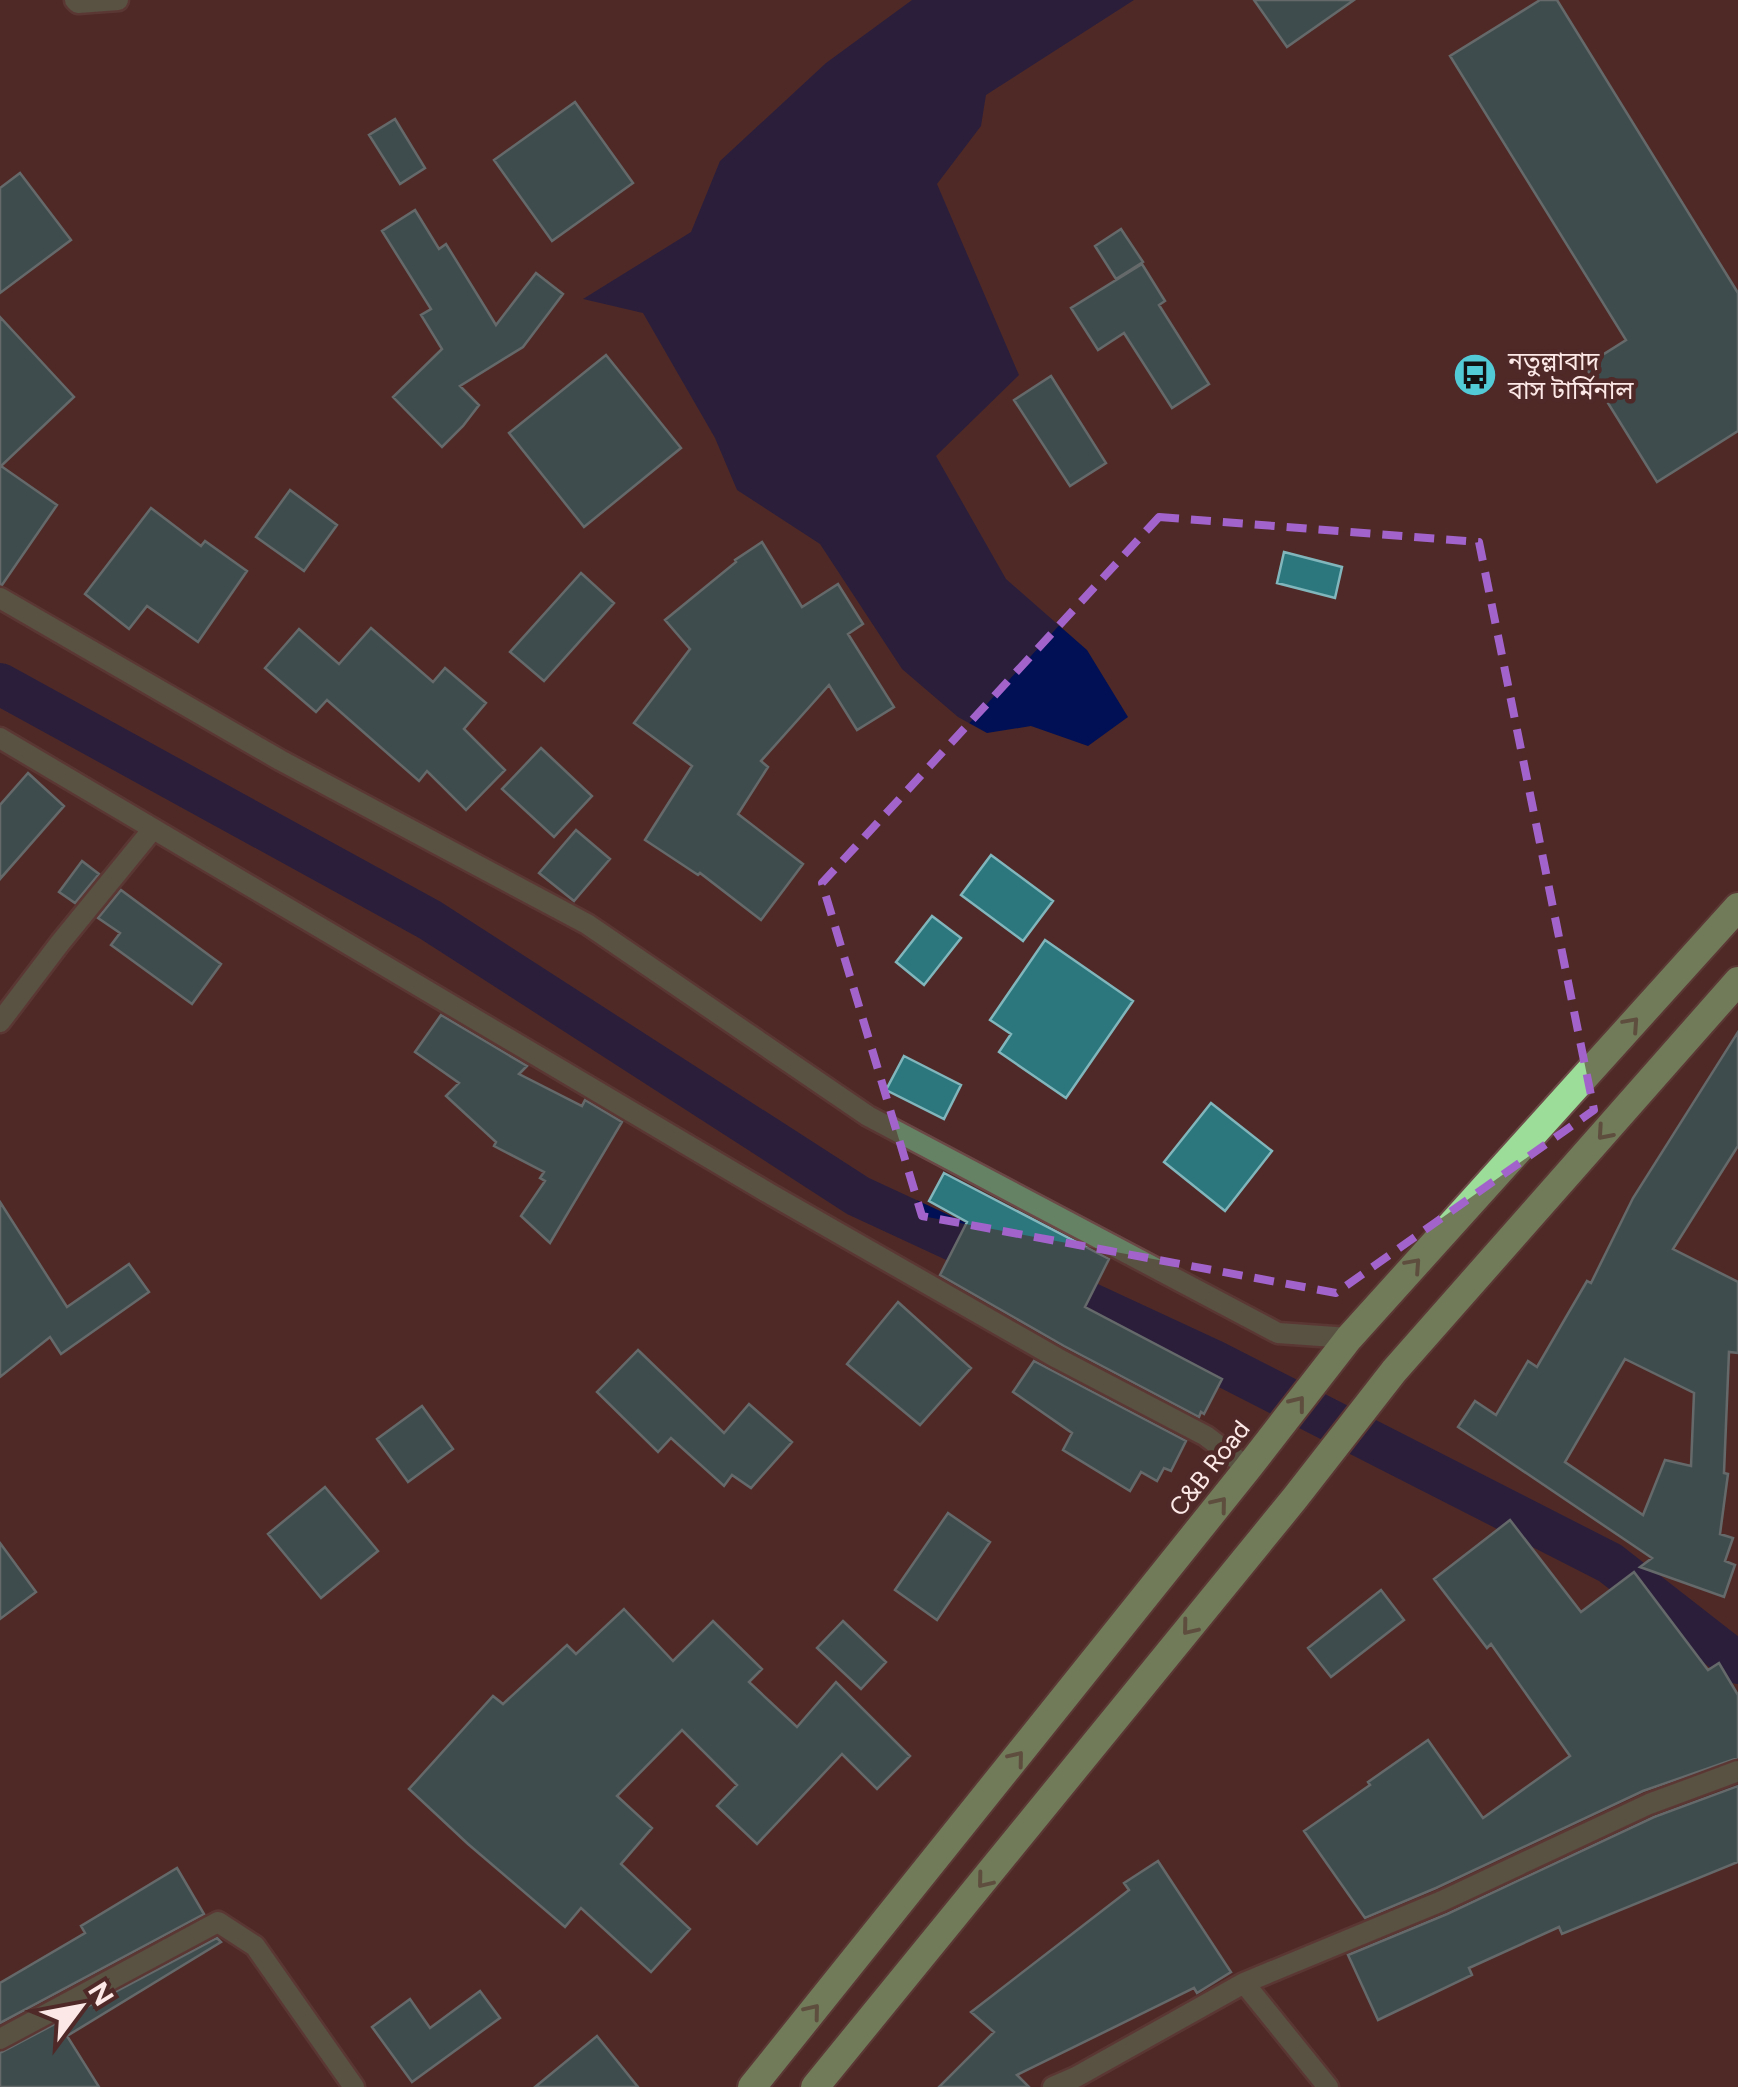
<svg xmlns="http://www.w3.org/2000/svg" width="1738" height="2087" font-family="Figtree,'Noto Sans Bengali',sans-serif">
<rect width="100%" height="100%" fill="#4f2927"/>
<!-- water -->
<path fill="#011054" d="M 912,0 L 1134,0 L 986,95 L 981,126 L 937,184 L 1019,375 L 936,456 L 1006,579 L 1087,650 L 1128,717 L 1088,746 L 1031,726 L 987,733 L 958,717 L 902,669 L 820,544 L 737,490 L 715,438 L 643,313 L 583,299 L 691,232 L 720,161 L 826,63 Z"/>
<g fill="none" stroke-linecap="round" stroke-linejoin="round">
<!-- canal -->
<path stroke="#011054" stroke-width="42" d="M 0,684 L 430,920 L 858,1196 L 1212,1360 L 1610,1563 L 1738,1663"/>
</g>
<!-- building -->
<path fill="#2c777e" stroke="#81b6bc" stroke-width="2.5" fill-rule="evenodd" d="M 1254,0 L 1354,0 L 1287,47 Z
M 1540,0 L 1557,0 L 1738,293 L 1738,431 L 1657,482 L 1585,366 L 1626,340 L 1450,56 Z
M 575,102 L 633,183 L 552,241 L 494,160 Z
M 395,119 L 425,168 L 400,184 L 369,135 Z
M 20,173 L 71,240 L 0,293 L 0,188 Z
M 415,210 L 439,249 L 446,244 L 496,325 L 536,273 L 563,294 L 523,347 L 460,386 L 479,405 L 463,426 L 442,447 L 393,397 L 442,349 L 421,315 L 431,309 L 382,231 Z
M 1121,229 L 1143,262 L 1116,279 L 1095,246 Z
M 1142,264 L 1165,301 L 1159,305 L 1209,384 L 1172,408 L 1124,333 L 1098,350 L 1071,308 Z
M 0,317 L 74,397 L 1,466 L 57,505 L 2,585 L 0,584 Z
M 606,355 L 681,448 L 584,527 L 509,433 Z
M 1051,376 L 1106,463 L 1070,486 L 1014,400 Z
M 290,490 L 337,525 L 304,571 L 256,537 Z
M 151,508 L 201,546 L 205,541 L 247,571 L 198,642 L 147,606 L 129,629 L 85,594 Z
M 762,542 L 802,607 L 838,584 L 863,624 L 848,634 L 894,707 L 857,730 L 829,685 L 761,761 L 768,767 L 738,814 L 803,864 L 761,920 L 700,873 L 698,875 L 645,840 L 692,766 L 634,723 L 690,649 L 665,620 L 736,562 L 735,560 Z
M 1284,552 L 1342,567 L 1335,598 L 1277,583 Z
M 581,573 L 614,603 L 544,681 L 510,652 Z
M 371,628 L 433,682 L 445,668 L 486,703 L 464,729 L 505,770 L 466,810 L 427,771 L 419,781 L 327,700 L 316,712 L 265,668 L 299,629 L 339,664 Z
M 541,748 L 592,796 L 554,837 L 502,789 Z
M 28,773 L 64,806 L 0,879 L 0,805 Z
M 576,830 L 610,859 L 574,901 L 539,873 Z
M 991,855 L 1053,901 L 1023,941 L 961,895 Z
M 82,861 L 99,874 L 75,903 L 59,892 Z
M 121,890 L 221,964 L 192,1004 L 111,945 L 120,933 L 98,918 Z
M 932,916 L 961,938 L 924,985 L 896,962 Z
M 1045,940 L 1133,1001 L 1066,1098 L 999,1052 L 1011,1034 L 990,1020 Z
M 441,1015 L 527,1066 L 519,1074 L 582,1106 L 585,1100 L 622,1122 L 550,1243 L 521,1216 L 545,1181 L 540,1178 L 544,1172 L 494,1146 L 496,1142 L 446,1096 L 459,1083 L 415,1052 Z
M 1738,1032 L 1738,1146 L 1673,1249 L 1738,1282 L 1738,1353 L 1729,1352 L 1724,1473 L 1728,1474 L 1720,1534 L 1733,1538 L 1725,1561 L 1735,1565 L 1724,1597 L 1640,1567 L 1652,1558 L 1458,1427 L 1475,1401 L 1496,1415 L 1528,1361 L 1537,1367 L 1587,1281 L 1591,1283 L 1633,1198 ZM 1625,1359 L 1694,1393 L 1691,1466 L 1665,1460 L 1643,1515 L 1565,1462 Z
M 904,1056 L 961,1085 L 944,1119 L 886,1090 Z
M 1211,1103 L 1272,1151 L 1225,1211 L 1164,1162 Z
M 944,1173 L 1109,1259 L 1085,1307 L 1222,1379 L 1204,1414 L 1201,1412 L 1199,1417 L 1064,1346 L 940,1275 L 967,1222 L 929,1201 Z
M 0,1202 L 67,1307 L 129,1264 L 149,1292 L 61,1354 L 50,1337 L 0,1377 Z
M 898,1302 L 971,1368 L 920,1425 L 847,1364 Z
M 638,1350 L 724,1433 L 749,1404 L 792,1442 L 751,1488 L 732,1475 L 724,1486 L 671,1438 L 658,1452 L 597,1392 Z
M 1034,1361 L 1186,1441 L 1171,1471 L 1164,1468 L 1157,1481 L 1141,1472 L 1130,1491 L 1063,1450 L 1072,1433 L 1013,1392 Z
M 422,1406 L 453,1449 L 408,1482 L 377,1439 Z
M 325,1487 L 378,1551 L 321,1598 L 268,1534 Z
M 948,1513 L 990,1542 L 937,1620 L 895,1590 Z
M 1510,1520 L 1581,1612 L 1634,1572 L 1708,1670 L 1719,1663 L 1738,1695 L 1738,1758 L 1643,1791 L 1436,1888 L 1365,1918 L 1304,1831 L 1370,1785 L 1368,1782 L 1428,1740 L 1483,1818 L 1570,1756 L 1491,1644 L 1487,1648 L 1434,1579 Z
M 0,1543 L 36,1592 L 0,1619 Z
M 1381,1590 L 1404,1620 L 1331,1677 L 1308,1648 Z
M 624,1609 L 673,1661 L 713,1621 L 762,1669 L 749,1682 L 797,1727 L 836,1682 L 910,1756 L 877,1789 L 842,1754 L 757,1844 L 717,1806 L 737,1785 L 682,1730 L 617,1796 L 652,1828 L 621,1864 L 690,1929 L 651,1972 L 581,1908 L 565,1927 L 468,1844 L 409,1789 L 493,1696 L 503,1704 L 567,1645 L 576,1654 Z
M 843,1621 L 886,1662 L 861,1689 L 817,1648 Z
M 1738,1786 L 1738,1862 L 1562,1934 L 1559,1927 L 1469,1968 L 1472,1975 L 1378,2020 L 1348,1955 L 1447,1914 L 1654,1817 Z
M 1158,1861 L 1231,1972 L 1197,1993 L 1194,1988 L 1017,2075 L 1029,2087 L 939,2087 L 994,2032 L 971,2012 L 1129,1890 L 1124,1883 Z
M 177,1868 L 204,1914 L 0,2023 L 0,1983 L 85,1933 L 81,1926 Z
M 217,1938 L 221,1942 L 67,2036 L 99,2087 L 0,2087 L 0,2053 Z
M 480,1991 L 500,2018 L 412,2082 L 372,2027 L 410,1999 L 430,2028 Z
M 597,2036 L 638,2087 L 535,2087 Z"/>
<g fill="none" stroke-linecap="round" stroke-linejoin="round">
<!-- minor casing -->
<g stroke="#6b4846" stroke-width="25">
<path id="minor" d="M 75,0 L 78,3 L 118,0
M 0,598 L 280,760 L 587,924 L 868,1116 L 1278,1333 L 1349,1338
M 0,738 L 772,1195 L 1057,1358 L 1206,1436 L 1248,1468
M 0,1022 L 60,943 L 153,829
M 1244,1983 L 1328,2087
M 0,2039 L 218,1922 L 255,1946 L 354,2087
M 1053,2087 L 1076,2077 L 1244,1983 L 1442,1901 L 1649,1804 L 1738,1771"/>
</g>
<!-- trunk casing -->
<g stroke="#6b4846" stroke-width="32">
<path id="trunk" d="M 752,2087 L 1248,1468 L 1349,1338 L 1738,907
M 815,2087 L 1295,1498 L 1394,1371 L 1738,981"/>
</g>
<!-- minor -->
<use href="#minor" stroke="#668265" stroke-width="20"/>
<!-- trunk -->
<use href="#trunk" stroke="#9cdd9a" stroke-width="28"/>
</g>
<!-- one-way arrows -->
<defs><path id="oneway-chevron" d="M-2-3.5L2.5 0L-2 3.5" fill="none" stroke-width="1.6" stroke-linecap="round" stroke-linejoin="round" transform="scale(2.5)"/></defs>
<g stroke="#727a5b">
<use href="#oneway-chevron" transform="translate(1632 1024) rotate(-48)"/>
<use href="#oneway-chevron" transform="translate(1604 1133) rotate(131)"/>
<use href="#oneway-chevron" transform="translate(1414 1265) rotate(-48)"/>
<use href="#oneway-chevron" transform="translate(1298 1403) rotate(-52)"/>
<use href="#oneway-chevron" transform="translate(1220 1504) rotate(-51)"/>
<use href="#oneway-chevron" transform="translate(1189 1628) rotate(129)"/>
<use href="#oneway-chevron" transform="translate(1017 1758) rotate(-51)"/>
<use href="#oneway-chevron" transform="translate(984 1881) rotate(129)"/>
<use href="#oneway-chevron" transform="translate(813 2011) rotate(-51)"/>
</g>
<!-- marked area -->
<path d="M0 0H1738V2087H0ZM 1159,517 L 1479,542 L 1594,1110 L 1336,1293 L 922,1216 L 822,883 Z" fill="#4f2927" fill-opacity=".55" fill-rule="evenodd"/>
<path fill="none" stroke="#a264cb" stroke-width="8" stroke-dasharray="20 12" stroke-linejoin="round" d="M 1159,517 L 1479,542 L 1594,1110 L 1336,1293 L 922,1216 L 822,883 Z"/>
<!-- icons -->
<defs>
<g id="bus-disc" transform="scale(2.25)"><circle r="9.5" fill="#52cbd7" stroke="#4f2927"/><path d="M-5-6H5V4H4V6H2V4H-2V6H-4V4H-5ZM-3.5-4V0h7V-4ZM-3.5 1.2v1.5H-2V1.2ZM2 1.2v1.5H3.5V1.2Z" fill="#111"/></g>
</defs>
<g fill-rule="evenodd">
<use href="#bus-disc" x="1475" y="375"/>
</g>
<g text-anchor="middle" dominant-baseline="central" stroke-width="9" stroke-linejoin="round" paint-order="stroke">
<!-- poi labels -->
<g font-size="25" fill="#fce8e6" stroke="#4f2927" text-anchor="start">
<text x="1508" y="361">নতুল্লাবাদ<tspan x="1508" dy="29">বাস টার্মিনাল</tspan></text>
</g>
<!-- street labels -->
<g font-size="25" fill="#fce8e6" stroke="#4f2927">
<text transform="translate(1209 1468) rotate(-52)">C&amp;B Road</text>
</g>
</g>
<!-- north arrow -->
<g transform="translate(80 2007) rotate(58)" stroke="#4f2927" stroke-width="8" paint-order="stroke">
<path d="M0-8L18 38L0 25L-18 38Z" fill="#fce8e6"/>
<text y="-15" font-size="28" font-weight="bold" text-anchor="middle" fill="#fce8e6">N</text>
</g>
</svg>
